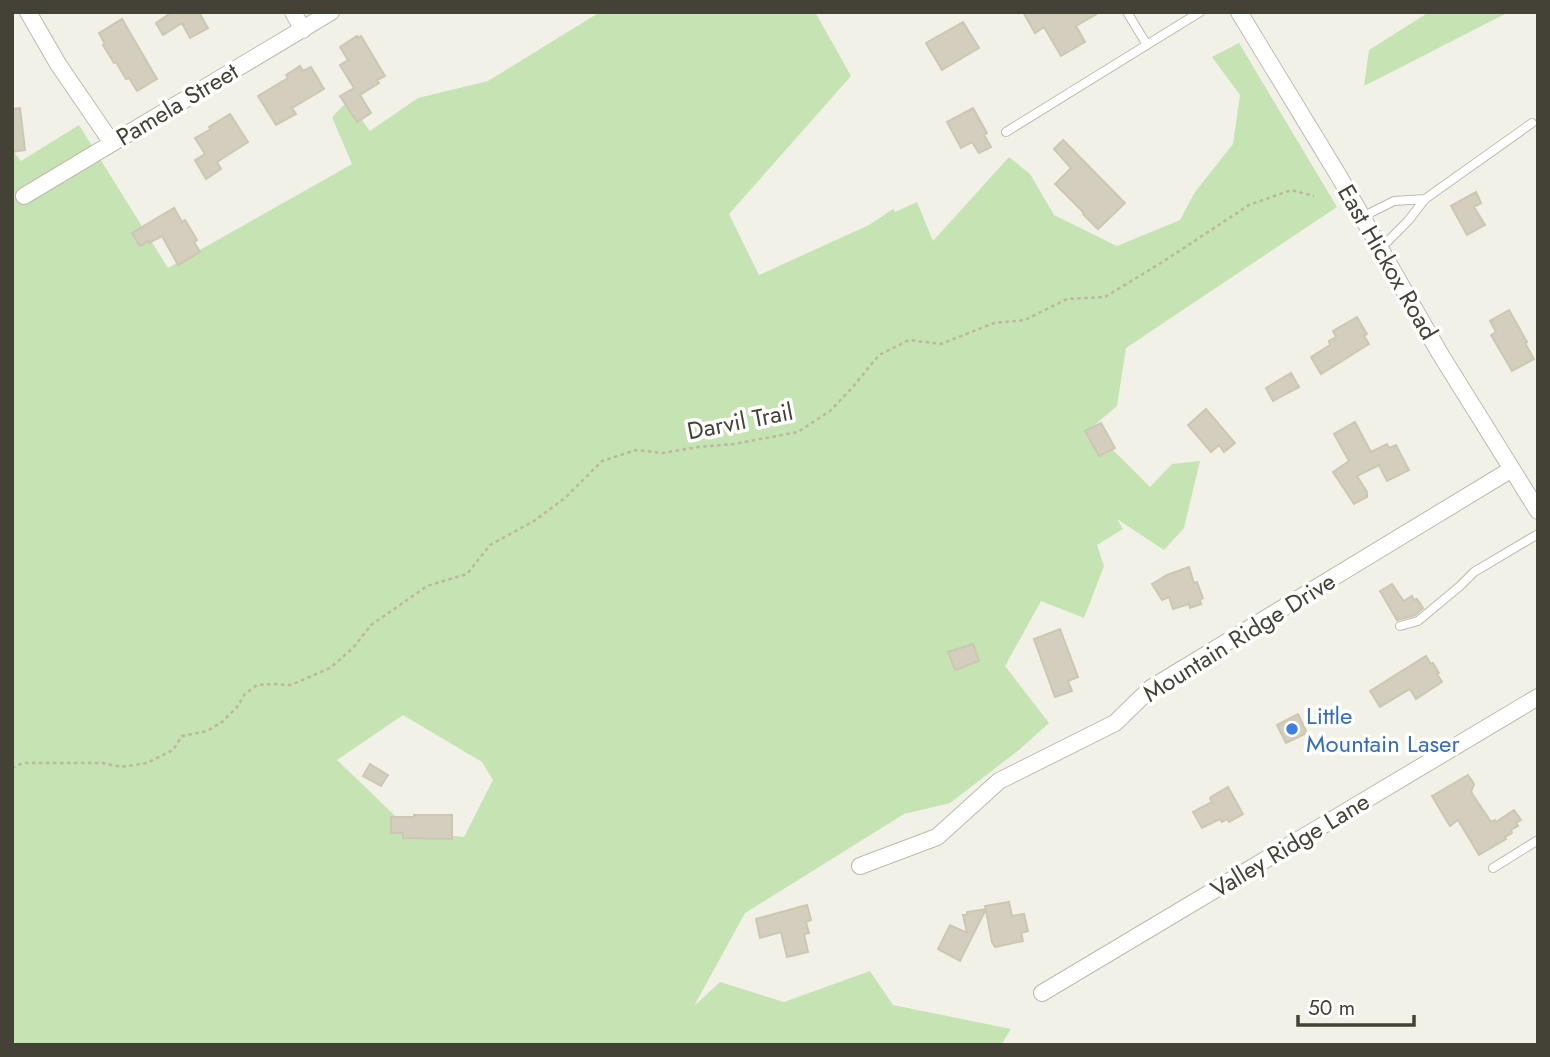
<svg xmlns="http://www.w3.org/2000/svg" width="1550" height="1057" font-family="Jost,sans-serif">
<rect width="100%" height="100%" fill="#f2f1e7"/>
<!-- green -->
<path fill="#c5e3b3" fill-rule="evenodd" d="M 600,12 L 815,12 L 851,76 L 729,214 L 759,275 L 869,225 L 893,209 L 895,212 L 917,202 L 933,241 L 1009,157 L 1030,174 L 1054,215 L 1117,246 L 1180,220 L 1195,192 L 1233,144 L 1240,95 L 1212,57 L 1239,43 L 1337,207 L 1126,348 L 1117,406 L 1091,428 L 1150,487 L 1172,464 L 1200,461 L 1184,528 L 1164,550 L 1117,519 L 1123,529 L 1097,545 L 1104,566 L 1084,618 L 1041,601 L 1005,666 L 1049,723 L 1019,750 L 950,803 L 904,814 L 745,913 L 694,1006 L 720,982 L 784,1002 L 870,971 L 893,1005 L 1011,1029 L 1001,1045 L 12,1045 L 12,150 L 21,161 L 79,125 L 168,268 L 352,164 L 332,117 L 348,101 L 370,131 L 418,98 L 488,81 ZM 403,715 L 482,762 L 493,780 L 464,837 L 412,832 L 337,760 Z
M 1429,12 L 1509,12 L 1364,86 L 1369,50 Z"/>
<!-- building -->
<path fill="#d3cebe" stroke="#cdc7b1" stroke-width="2" d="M 172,12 L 199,12 L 208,28 L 190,38 L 182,23 L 163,35 L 156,23 Z
M 1023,12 L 1100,12 L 1076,26 L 1085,42 L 1061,56 L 1044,27 L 1035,33 Z
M 122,19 L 157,79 L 137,91 L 129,78 L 126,79 L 116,62 L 114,63 L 103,45 L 105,44 L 99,33 Z
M 963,22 L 979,48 L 942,70 L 926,43 Z
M 357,36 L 358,38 L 361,36 L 385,76 L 377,80 L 379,83 L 360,95 L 371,113 L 357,122 L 340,96 L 354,88 L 340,65 L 348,60 L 340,47 Z
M 300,66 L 303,71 L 311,67 L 324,89 L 292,108 L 296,114 L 276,125 L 258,96 L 288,78 L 286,75 Z
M 20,108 L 25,150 L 12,152 L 12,109 Z
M 973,108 L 987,133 L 984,135 L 991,147 L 979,153 L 972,142 L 961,148 L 947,122 Z
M 230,114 L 248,142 L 217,162 L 221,169 L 206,179 L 195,160 L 205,154 L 195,138 L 211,129 L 209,127 Z
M 1063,140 L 1125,203 L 1098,229 L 1083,214 L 1084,213 L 1055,184 L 1071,168 L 1054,149 Z
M 1476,192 L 1481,203 L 1474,207 L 1485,225 L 1467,235 L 1451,206 Z
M 174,208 L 182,222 L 185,220 L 197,240 L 194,242 L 200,252 L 178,265 L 162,236 L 149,243 L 148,241 L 140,246 L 132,233 Z
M 1509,310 L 1527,342 L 1525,343 L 1534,359 L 1512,371 L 1491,335 L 1496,332 L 1490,321 Z
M 1357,317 L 1367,334 L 1364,336 L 1369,344 L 1321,374 L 1311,357 L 1330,345 L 1329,341 L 1336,337 L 1333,331 Z
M 1291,373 L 1299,387 L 1273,401 L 1266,388 Z
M 1206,409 L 1235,443 L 1224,452 L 1219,445 L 1211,452 L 1188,425 Z
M 1355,422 L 1371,452 L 1387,444 L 1389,448 L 1396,445 L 1409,470 L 1387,481 L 1379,465 L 1357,476 L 1367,492 L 1367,497 L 1354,504 L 1333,472 L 1349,461 L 1334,434 Z
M 1101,423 L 1115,448 L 1099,456 L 1085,431 Z
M 1189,567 L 1194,583 L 1197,582 L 1203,598 L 1200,600 L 1201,604 L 1190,608 L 1189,604 L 1173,609 L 1169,597 L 1162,600 L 1152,584 L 1167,575 Z
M 1392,584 L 1402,599 L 1404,601 L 1412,596 L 1414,600 L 1417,599 L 1423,608 L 1415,615 L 1397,620 L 1380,591 Z
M 1060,629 L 1078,677 L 1068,681 L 1072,691 L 1055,697 L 1034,639 Z
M 973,644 L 979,661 L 955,670 L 948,652 Z
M 1426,656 L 1431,664 L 1433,663 L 1439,673 L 1437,674 L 1442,682 L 1416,699 L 1410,689 L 1380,707 L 1370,691 Z
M 1298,714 L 1307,733 L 1286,743 L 1277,725 Z
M 370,764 L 388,775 L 381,786 L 363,776 Z
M 1468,775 L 1474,784 L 1471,792 L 1491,822 L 1495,820 L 1496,822 L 1514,810 L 1521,820 L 1516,823 L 1518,826 L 1511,830 L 1512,833 L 1505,837 L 1506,839 L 1479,855 L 1458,820 L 1450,826 L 1432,796 Z
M 1228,787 L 1243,814 L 1229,822 L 1227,819 L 1222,822 L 1220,819 L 1202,828 L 1193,812 L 1212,802 L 1210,799 L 1211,797 Z
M 414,815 L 452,815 L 452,839 L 403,838 L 403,833 L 391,833 L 391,817 L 414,817 Z
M 1009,902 L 1012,916 L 1024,914 L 1028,931 L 1021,933 L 1023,941 L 995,947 L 992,942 L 985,906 Z
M 807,905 L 811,920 L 806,922 L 809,933 L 804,934 L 808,952 L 787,957 L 781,932 L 760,938 L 756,919 Z
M 986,909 L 960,961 L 938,949 L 950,925 L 967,933 L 963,915 L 967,915 L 967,912 Z"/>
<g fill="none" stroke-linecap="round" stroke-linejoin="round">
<!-- lane casing -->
<g stroke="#bdbaab" stroke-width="10">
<path id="lane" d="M 1127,12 L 1147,45
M 1006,132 L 1200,12
M 1362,217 L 1394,201 L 1425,199
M 1380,249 L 1408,221 L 1425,199 L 1532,123
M 1400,626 L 1418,621 L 1460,586 L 1474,572 L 1538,534
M 1493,868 L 1538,840"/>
</g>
<!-- street casing -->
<g stroke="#bdbaab" stroke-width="18">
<path id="street" d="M 28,12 L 58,64 L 112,143
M 293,12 L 303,30
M 1239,12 L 1340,178 L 1439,352 L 1538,511
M 24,196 L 331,12
M 860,866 L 937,837 L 999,781 L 1115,723 L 1151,688 L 1512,469
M 1042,993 L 1538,697"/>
</g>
<!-- path -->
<path stroke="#bdb79d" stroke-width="2.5" stroke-dasharray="3.5 3.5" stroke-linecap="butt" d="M 12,768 L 23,763 L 103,763 L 121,767 L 147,763 L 173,750 L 182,736 L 207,731 L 222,722 L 237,707 L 245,694 L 257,685 L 274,684 L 291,685 L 330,668 L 353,648 L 371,625 L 427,586 L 467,574 L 490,545 L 534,521 L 565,498 L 602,461 L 636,450 L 663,453 L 698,447 L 734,444 L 798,432 L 830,411 L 852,388 L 879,355 L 909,340 L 941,344 L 994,323 L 1025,320 L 1067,299 L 1105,297 L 1164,261 L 1249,205 L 1291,190 L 1314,196"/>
<!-- lane -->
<use href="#lane" stroke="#fff" stroke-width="8"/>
<!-- street -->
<use href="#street" stroke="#fff" stroke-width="16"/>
</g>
<!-- markers -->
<circle fill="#3f7fe0" stroke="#fff" stroke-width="2.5" cx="1292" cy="729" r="7"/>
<g text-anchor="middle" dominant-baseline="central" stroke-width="7" stroke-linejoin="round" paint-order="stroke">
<!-- street labels -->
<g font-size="24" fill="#444237" stroke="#fff">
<text transform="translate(177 104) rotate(-31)">Pamela Street</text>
<text transform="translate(1388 262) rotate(60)">East Hickox Road</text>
<text transform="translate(740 421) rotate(-11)">Darvil Trail</text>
<text transform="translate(1239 637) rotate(-32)">Mountain Ridge Drive</text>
<text transform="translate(1290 845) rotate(-31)">Valley Ridge Lane</text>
</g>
<!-- shop labels -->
<g font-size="24" fill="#366cbe" stroke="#fff" text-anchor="start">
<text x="1306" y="715">Little<tspan x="1306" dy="28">Mountain Laser</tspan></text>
</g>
</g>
<!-- border -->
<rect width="1550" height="1057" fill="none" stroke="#444237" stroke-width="28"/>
<!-- scale -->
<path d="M1298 1015v10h116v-10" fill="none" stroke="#444237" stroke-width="3.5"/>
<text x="1308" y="1015" font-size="21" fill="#444237" stroke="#ffffff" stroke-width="5" paint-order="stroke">50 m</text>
</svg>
